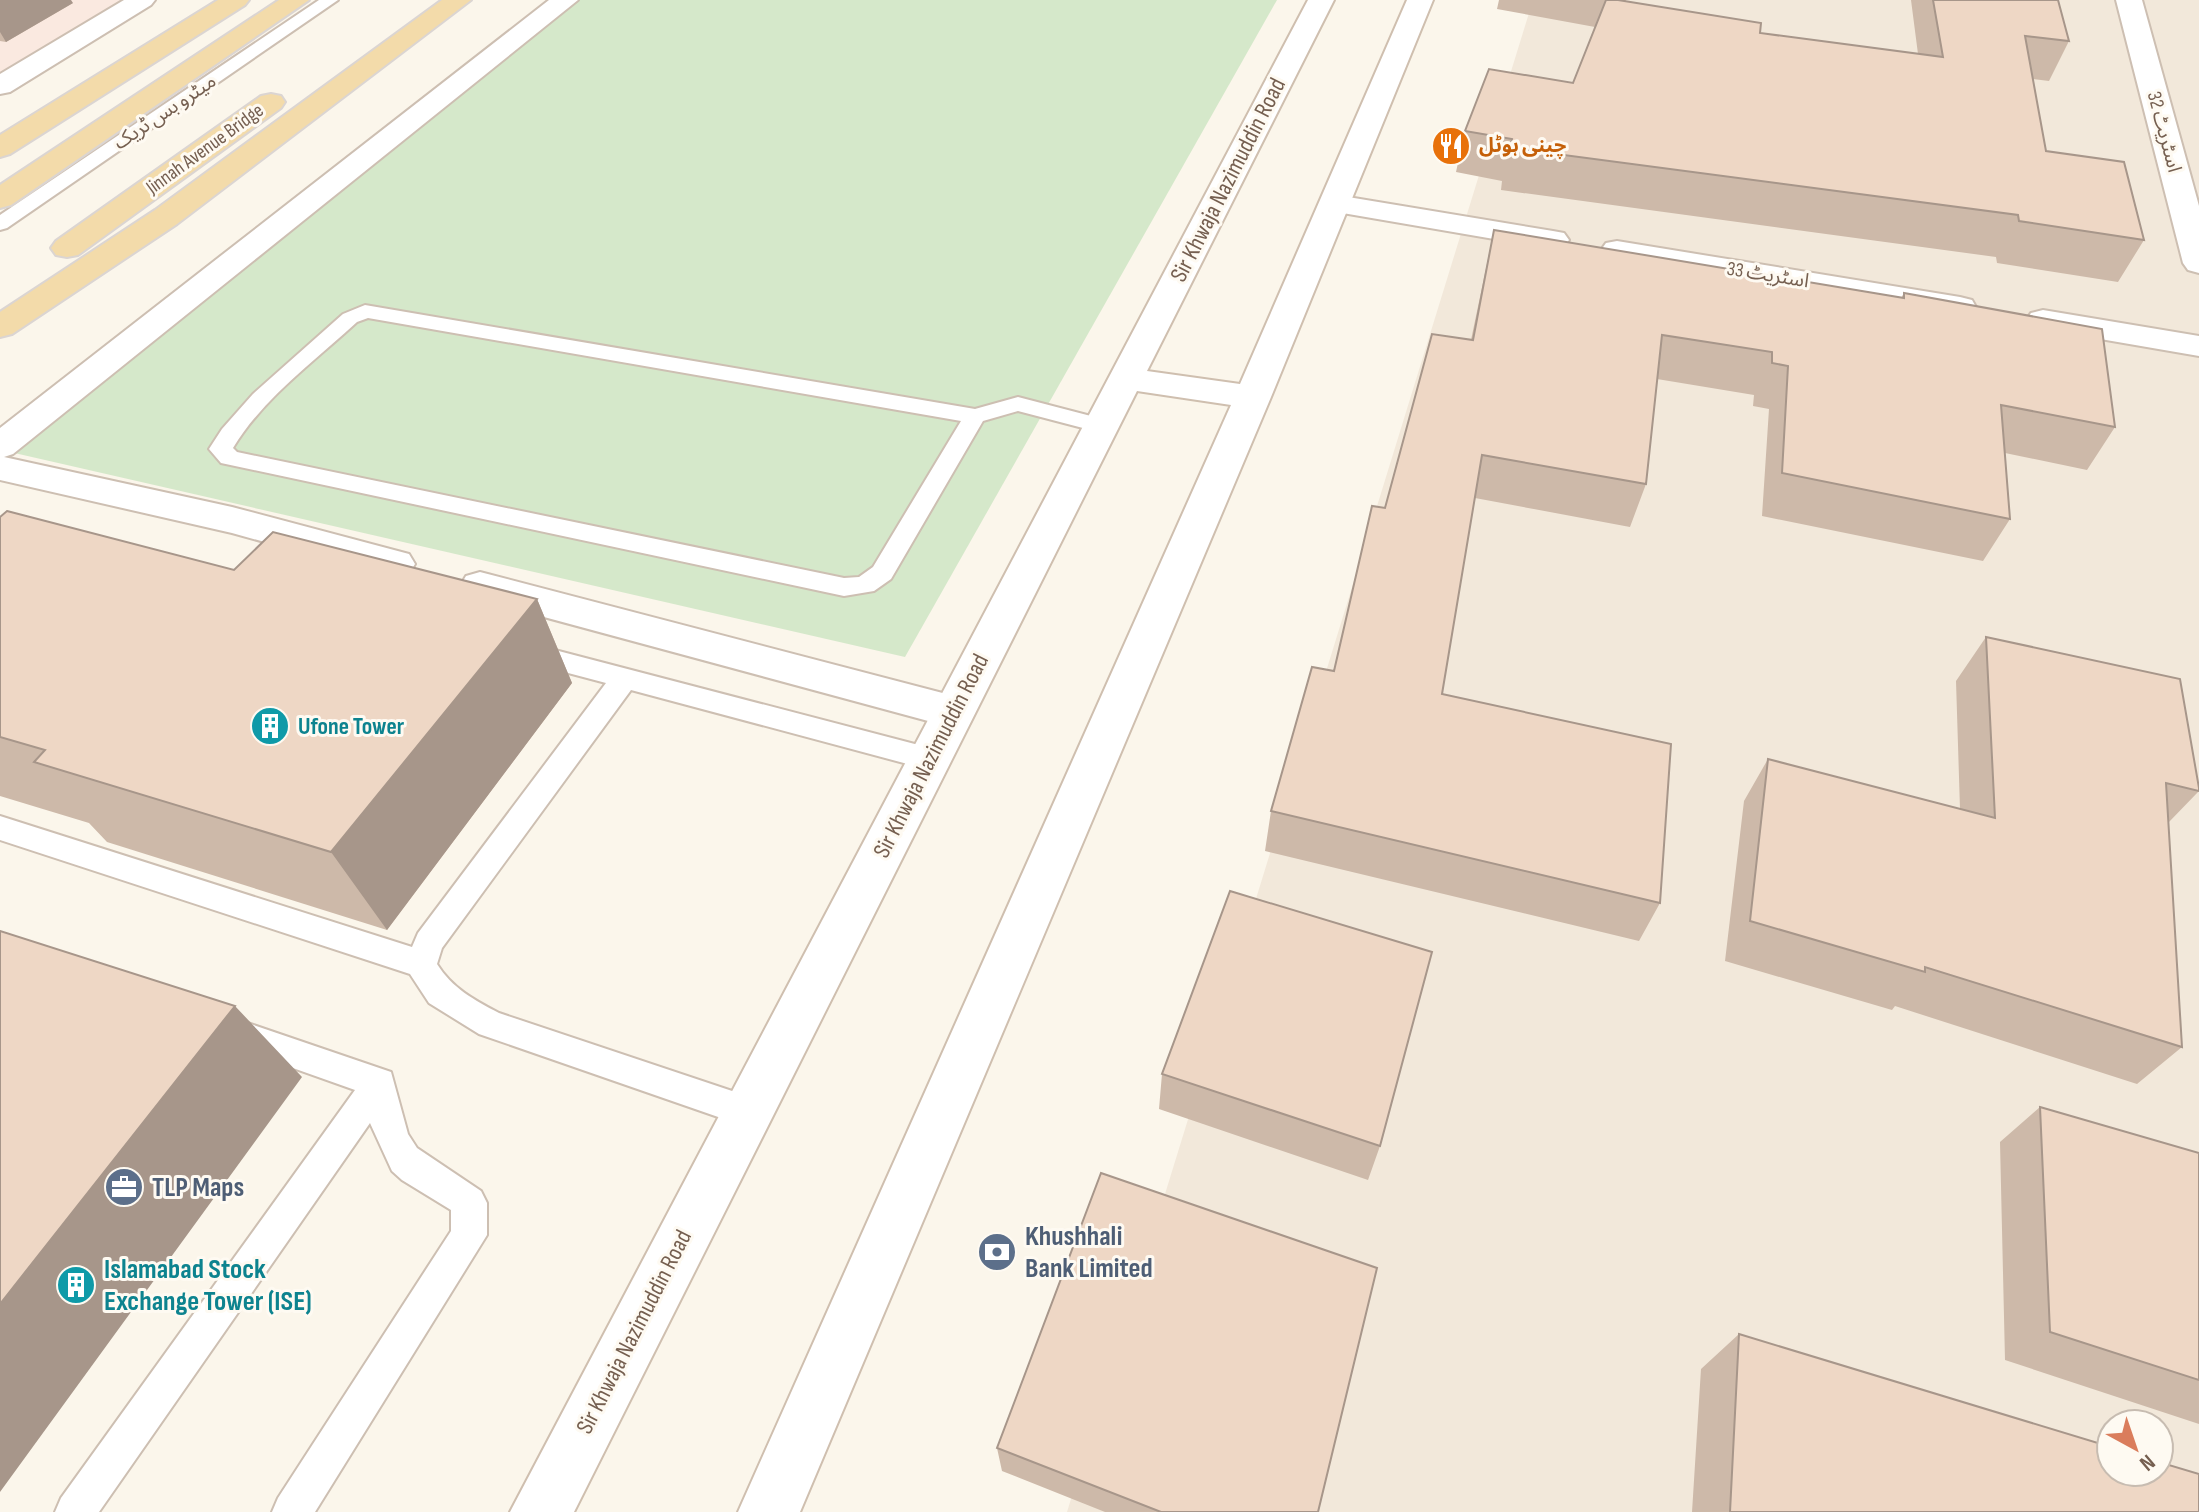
<svg xmlns="http://www.w3.org/2000/svg" width="2199" height="1512" font-family="'Sofia Sans Condensed','Noto Sans Arabic',sans-serif">
<rect width="100%" height="100%" fill="#fbf6eb"/>
<!-- residential -->
<path fill="#f2e8da" fill-rule="evenodd" d="M 1533,0 L 2199,0 L 2199,1512 L 1067,1512 ZM 2111,1424 L 2159,1424 L 2159,1472 L 2111,1472 Z"/>
<!-- commercial -->
<path fill="#fae9e0" d="M 0,0 L 142,0 L 0,86 Z"/>
<!-- green -->
<path fill="#d5e8ca" d="M 551,0 L 1277,0 L 905,657 L 10,452 Z"/>
<g fill="none" stroke-linecap="round" stroke-linejoin="round">
<!-- service casing -->
<g stroke="#cdbfb2" stroke-width="4">
<path id="service" d="M 319,0 L 338,0 L 7,228 L 0,230 L 0,215 Z
M 365,305 L 975,409 L 1018,397 L 1110,421 L 1113,426 L 1110,431 L 1102,433 L 1018,411 L 983,421 L 891,579 L 874,591 L 844,596 L 221,463 L 209,449 L 222,429 L 253,394 L 343,314 ZM 368,318 L 961,421 L 873,567 L 859,577 L 844,578 L 237,452 L 233,448 C 263,398 315,361 357,322 Z
M 528,643 L 930,748 L 940,751 L 944,759 L 940,767 L 930,770 L 631,690 L 442,948 L 437,964 C 452,988 474,1000 499,1013 L 759,1100 L 764,1111 L 759,1122 L 747,1127 L 479,1034 L 429,1003 L 410,974 L 0,840 L 0,816 L 412,947 L 418,933 L 606,683 L 519,660 L 515,653 L 519,646 Z
M 239,1020 L 391,1072 L 408,1134 L 417,1148 L 481,1191 L 487,1203 L 487,1235 L 315,1512 L 272,1512 L 278,1498 L 451,1231 L 451,1210 L 402,1180 L 392,1171 L 370,1123 L 99,1512 L 55,1512 L 61,1498 L 355,1090 L 228,1045 L 223,1035 L 228,1025 Z"/>
</g>
<!-- minor casing -->
<g stroke="#cdbfb2" stroke-width="4">
<path id="minor" d="M 124,0 L 155,0 L 151,5 L 10,92 L 0,94 L 0,74 Z
M 549,0 L 578,0 L 13,454 L 4,457 L 232,507 L 409,554 L 415,564 L 409,574 L 395,578 L 232,533 L 0,480 L 0,428 Z
M 2116,0 L 2142,0 L 2199,206 L 2199,273 L 2188,270 L 2183,263 Z
M 1336,195 L 1553,231 L 1564,233 L 1569,240 L 1564,247 L 1553,249 L 1325,210 L 1321,204 L 1325,198 Z
M 1617,241 L 1960,297 L 1972,300 L 1976,307 L 1972,314 L 1960,317 L 1606,257 L 1601,250 L 1606,243 Z
M 2043,310 L 2199,336 L 2199,356 L 2031,327 L 2026,320 L 2031,313 Z
M 480,572 L 954,696 L 969,700 L 975,712 L 969,724 L 954,728 L 466,596 L 460,586 L 466,576 Z"/>
</g>
<!-- secondary casing -->
<g stroke="#cfbfaf" stroke-width="4">
<path id="secondary" d="M 1308,0 L 1334,0 L 1147,371 L 1240,384 L 1407,0 L 1433,0 L 1271,397 L 800,1512 L 738,1512 L 1231,405 L 1137,391 L 574,1512 L 510,1512 Z"/>
</g>
<!-- primary casing -->
<g stroke="#dbd5d2" stroke-width="4">
<path id="primary" d="M 218,0 L 249,0 L 245,5 L 10,154 L 0,157 L 0,135 Z
M 279,0 L 309,0 L 11,205 L 0,208 L 0,185 Z
M 442,0 L 471,0 L 177,224 L 12,334 L 0,337 L 0,312 L 155,210 Z
M 271,94 L 281,96 L 285,102 L 281,108 L 78,255 L 67,257 L 56,255 L 51,248 L 56,241 L 261,96 Z"/>
</g>
<!-- service -->
<use href="#service" fill="#fff" fill-rule="evenodd"/>
<!-- minor -->
<use href="#minor" fill="#fff" fill-rule="evenodd"/>
<!-- secondary -->
<use href="#secondary" fill="#fff" fill-rule="evenodd"/>
<!-- primary -->
<use href="#primary" fill="#f3dbaa" fill-rule="evenodd"/>
</g>
<!-- wall -->
<path fill="#cdb9a9" d="M 0,0 L 73,3 L 6,42 L 0,41 Z
M 1499,0 L 1626,0 L 1626,1 L 1760,33 L 1918,54 L 1911,0 L 2058,0 L 2069,41 L 2049,81 L 2033,79 L 2046,151 L 2144,240 L 2118,282 L 1997,263 L 1996,257 L 1501,190 L 1502,181 L 1456,172 L 1465,131 L 1573,83 L 1595,27 L 1497,9 Z
M 1494,230 L 1901,298 L 1904,293 L 2115,427 L 2087,470 L 2005,453 L 2010,519 L 1983,561 L 1762,516 L 1769,409 L 1753,406 L 1754,395 L 1657,379 L 1646,484 L 1630,527 L 1475,498 L 1442,694 L 1660,903 L 1639,941 L 1265,851 L 1271,811 L 1334,671 L 1385,508 L 1471,340 Z
M 0,517 L 234,570 L 537,599 L 572,683 L 387,930 L 107,842 L 89,823 L 0,796 Z
M 1986,637 L 2199,791 L 2168,823 L 2182,1047 L 2137,1084 L 1895,1006 L 1892,1010 L 1725,961 L 1744,801 L 1768,759 L 1960,809 L 1956,681 Z
M 1162,1074 L 1380,1146 L 1368,1180 L 1159,1109 Z
M 2040,1107 L 2199,1153 L 2199,1424 L 2005,1360 L 2000,1142 Z
M 1739,1334 L 2199,1512 L 1692,1512 L 1701,1369 Z
M 997,1448 L 1318,1512 L 1105,1512 L 1002,1471 Z"/>
<!-- shaded-wall -->
<path fill="#a7968a" d="M 0,0 L 71,0 L 73,3 L 6,42 L 0,32 Z
M 537,599 L 572,683 L 387,930 L 331,852 Z
M 235,1006 L 302,1077 L 0,1492 L 0,1304 Z"/>
<!-- building -->
<path fill="#eed7c5" stroke="#a7968a" stroke-width="2" d="M 1606,0 L 1618,0 L 1761,23 L 1760,33 L 1943,57 L 1933,0 L 2058,0 L 2069,41 L 2025,36 L 2046,151 L 2124,162 L 2144,240 L 2019,221 L 2018,215 L 1510,148 L 1512,139 L 1465,131 L 1489,69 L 1573,83 Z
M 1494,230 L 1904,298 L 1904,293 L 2102,329 L 2115,427 L 2001,405 L 2010,519 L 1782,473 L 1788,366 L 1772,363 L 1772,352 L 1662,335 L 1646,484 L 1482,455 L 1442,694 L 1671,744 L 1660,903 L 1271,811 L 1312,667 L 1334,671 L 1372,506 L 1385,508 L 1432,334 L 1473,340 Z
M 7,511 L 234,570 L 273,532 L 537,599 L 331,852 L 34,762 L 45,750 L 0,737 L 0,517 Z
M 1986,637 L 2180,679 L 2199,788 L 2199,791 L 2166,783 L 2182,1047 L 1925,967 L 1925,972 L 1750,921 L 1768,759 L 1995,818 Z
M 1230,891 L 1432,952 L 1380,1146 L 1162,1074 Z
M 0,931 L 235,1006 L 0,1304 Z
M 2040,1107 L 2199,1153 L 2199,1380 L 2050,1332 Z
M 1101,1173 L 1377,1268 L 1318,1512 L 1161,1512 L 997,1448 Z
M 1739,1334 L 2111,1447 L 2111,1472 L 2159,1472 L 2159,1462 L 2199,1474 L 2199,1512 L 1730,1512 Z"/>
<!-- icons -->
<defs>
<g id="restaurant-disc" transform="scale(2)"><circle r="9.5" fill="#e8710a" stroke="#fefaf2"/><path d="M-5-6h1v4h1v-4h1v4h1v-4h1v5L-1.5 .5V6h-2V.5L-5-1ZM5-6V6H3V1.5H1.5Q1.5-4 5-6Z" fill="#fff"/></g>
<g id="building-disc" transform="scale(2)"><circle r="9.5" fill="#0f9aa8" stroke="#fefaf2"/><path d="M-4-6H4V6H1V3H-1V6H-4ZM-2.5-4.3h1.7v1.8h-1.7ZM.8-4.3h1.7v1.8H.8ZM-2.5-1h1.7V.8h-1.7ZM.8-1h1.7V.8H.8Z" fill="#fff"/></g>
<g id="office-disc" transform="scale(2)"><circle r="9.5" fill="#5c6f8a" stroke="#fefaf2"/><path d="M-6-3h4V-5.5h4V-3h4V5H-6ZM-1-4.5V-3h2v-1.5ZM-6 0V1H6V0Z" fill="#fff"/></g>
<g id="bank-disc" transform="scale(2)"><circle r="9.5" fill="#5c6f8a" stroke="#fefaf2"/><path d="M-6-4H6V4H-6ZM0-2.3a2.3 2.3 0 1 0 0 4.6a2.3 2.3 0 1 0 0-4.6Z" fill="#fff"/></g>
</defs>
<g fill-rule="evenodd">
<use href="#restaurant-disc" x="1451" y="146"/>
<use href="#building-disc" x="270" y="726"/>
<use href="#office-disc" x="124" y="1187"/>
<use href="#bank-disc" x="997" y="1252"/>
<use href="#building-disc" x="76" y="1285"/>
</g>
<g text-anchor="middle" dominant-baseline="central" stroke-width="6" stroke-linejoin="round" paint-order="stroke">
<!-- far-street labels -->
<g font-size="20" fill="#755f50" stroke="#fefaf2">
<text transform="translate(165 112) rotate(-34)">میٹرو بس ٹریک</text>
<text transform="translate(2164 132) rotate(75)">اسٹریٹ 32</text>
<text transform="translate(205 149) rotate(-36)">Jinnah Avenue Bridge</text>
<text transform="translate(1768 275) rotate(9)">اسٹریٹ 33</text>
</g>
<!-- far-food labels -->
<g font-size="20" font-weight="bold" fill="#c56008" stroke="#fefaf2" text-anchor="start">
<text x="1479" y="146">چینی ہوٹل</text>
</g>
<!-- street labels -->
<g font-size="24" fill="#755f50" stroke="#fefaf2">
<text transform="translate(1228 180) rotate(-63)">Sir Khwaja Nazimuddin Road</text>
<text transform="translate(931 756) rotate(-63)">Sir Khwaja Nazimuddin Road</text>
<text transform="translate(634 1332) rotate(-63)">Sir Khwaja Nazimuddin Road</text>
</g>
<!-- culture labels -->
<g font-size="24" font-weight="bold" fill="#0d838f" stroke="#fefaf2" text-anchor="start">
<text x="298" y="726">Ufone Tower</text>
</g>
<!-- near-service labels -->
<g font-size="28" font-weight="bold" fill="#4e5e75" stroke="#fefaf2" text-anchor="start">
<text x="152" y="1187">TLP Maps</text>
<text x="1025" y="1236">Khushhali<tspan x="1025" dy="32">Bank Limited</tspan></text>
</g>
<!-- near-culture labels -->
<g font-size="28" font-weight="bold" fill="#0d838f" stroke="#fefaf2" text-anchor="start">
<text x="104" y="1269">Islamabad Stock<tspan x="104" dy="32">Exchange Tower (ISE)</tspan></text>
</g>
</g>
<!-- north arrow -->
<g transform="translate(2135 1448) rotate(140)"><circle r="38" fill="#fefaf2" stroke="#c7bcb1" stroke-width="2"/>
<path d="M0-6L14 30L0 20L-14 30Z" fill="#da7d5c"/>
<text y="-12" font-size="22" font-weight="bold" text-anchor="middle" fill="#755f50">N</text>
</g>
</svg>
